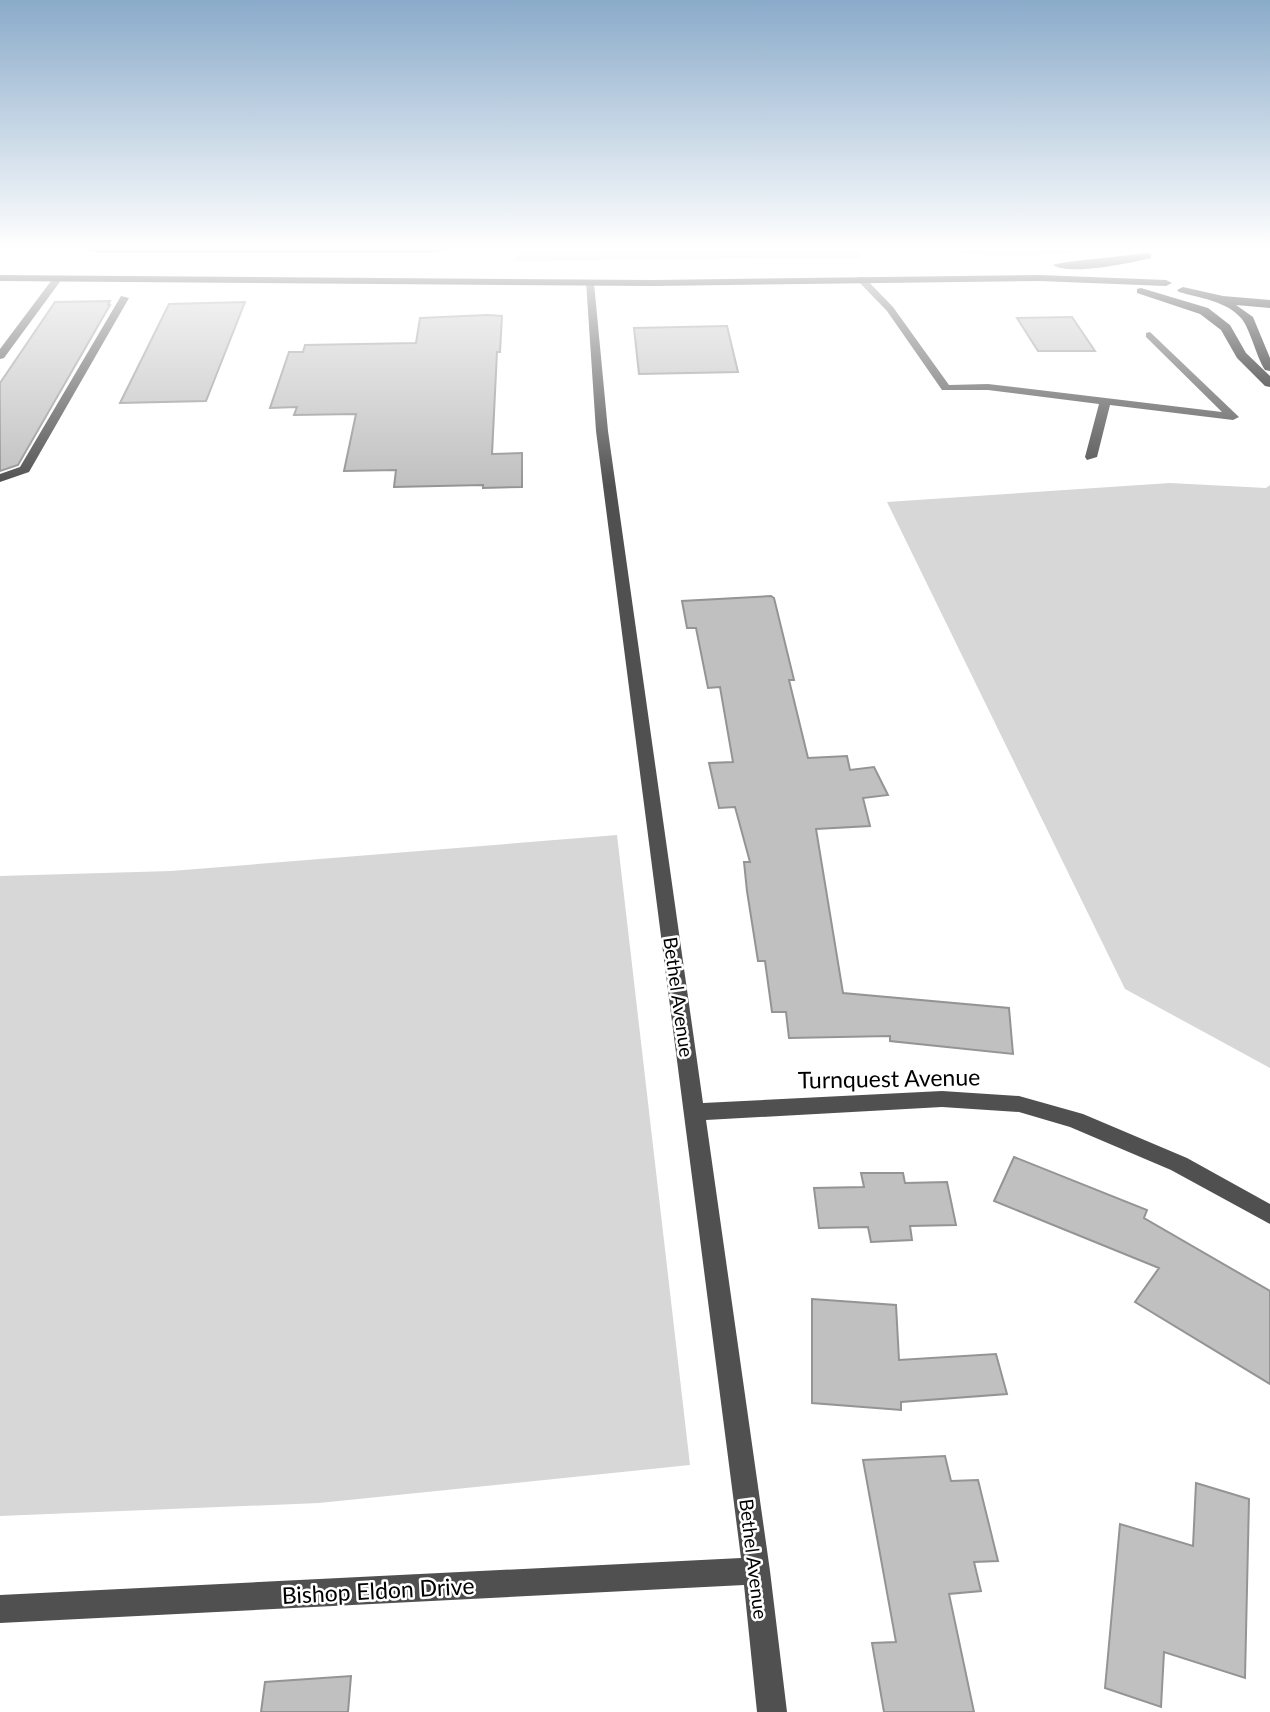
<svg xmlns="http://www.w3.org/2000/svg" width="1270" height="1712" font-family="Lato,sans-serif">
<rect width="100%" height="100%" fill="#fff"/>
<!-- green -->
<path fill="#d7d7d7" d="M 520,247 L 859,247 L 861,258 L 516,261 Z
M 939,247 L 1105,247 C 1056,256 987,262 939,247 Z
M 1170,483 L 1266,488 L 1270,485 L 1270,1068 L 1125,989 L 887,502 Z
M 617,835 L 690,1465 L 319,1503 L 0,1516 L 0,876 L 171,871 Z"/>
<!-- building -->
<path fill="#c0c0c0" stroke="#949494" stroke-width="2" d="M 110,301 L 108,305 L 110,305 L 18,465 L 0,471 L 0,383 L 55,302 Z
M 245,302 L 206,401 L 120,403 L 169,304 Z
M 487,315 L 502,316 L 500,352 L 497,352 L 492,454 L 522,453 L 522,487 L 483,488 L 483,485 L 394,487 L 396,470 L 344,471 L 356,414 L 294,415 L 297,407 L 270,408 L 289,352 L 303,352 L 305,345 L 416,343 L 420,318 Z
M 1072,317 L 1095,351 L 1038,351 L 1017,318 Z
M 727,326 L 738,372 L 639,374 L 634,328 Z
M 771,596 L 774,598 L 794,680 L 789,680 L 808,758 L 847,756 L 850,770 L 874,767 L 888,795 L 863,798 L 870,826 L 816,829 L 843,993 L 1009,1008 L 1013,1054 L 890,1041 L 890,1036 L 789,1038 L 786,1012 L 772,1012 L 765,961 L 758,961 L 747,891 L 744,862 L 750,862 L 735,807 L 719,808 L 709,763 L 733,762 L 720,687 L 708,688 L 696,628 L 687,628 L 682,601 Z
M 1014,1157 L 1147,1210 L 1144,1218 L 1270,1291 L 1270,1384 L 1135,1302 L 1159,1268 L 994,1201 Z
M 861,1173 L 903,1173 L 905,1183 L 947,1182 L 956,1225 L 910,1226 L 912,1240 L 871,1242 L 868,1227 L 819,1228 L 814,1188 L 864,1187 Z
M 812,1299 L 896,1305 L 899,1360 L 996,1354 L 1007,1394 L 901,1402 L 901,1410 L 812,1403 Z
M 945,1456 L 951,1481 L 978,1480 L 998,1561 L 974,1562 L 981,1591 L 949,1594 L 974,1712 L 884,1712 L 872,1643 L 896,1642 L 863,1460 Z
M 1196,1483 L 1249,1499 L 1245,1678 L 1164,1652 L 1161,1707 L 1105,1688 L 1120,1524 L 1193,1546 Z
M 351,1676 L 348,1712 L 261,1712 L 265,1682 Z"/>
<g fill="none" stroke-linecap="round" stroke-linejoin="round">
<!-- minor -->
<path fill="#505050" fill-rule="evenodd" d="M 78,247 L 464,247 L 430,253 L 99,253 Z
M 885,247 L 896,247 L 891,250 Z
M 54,277 L 62,279 L 4,358 L 0,359 L 0,349 Z
M 858,277 L 864,277 L 893,307 L 949,385 L 988,384 L 1222,412 L 1146,337 L 1146,333 L 1150,332 L 1239,417 L 1233,420 L 1110,405 L 1097,457 L 1087,460 L 1085,457 L 1099,404 L 988,390 L 942,390 L 887,311 L 858,281 Z
M 586,281 L 594,283 L 608,431 L 703,1103 L 942,1091 L 1019,1096 L 1083,1114 L 1187,1158 L 1270,1204 L 1270,1224 L 1171,1170 L 1070,1127 L 1019,1112 L 942,1107 L 706,1120 L 770,1571 L 787,1712 L 757,1712 L 744,1585 L 0,1623 L 0,1595 L 741,1558 L 596,431 Z
M 121,296 L 129,298 L 29,472 L 0,482 L 0,474 L 20,467 Z"/>
<!-- highway -->
<path fill="#000" fill-rule="evenodd" d="M 1147,253 L 1151,254 L 1151,258 C 1131,263 1069,276 1053,265 C 1058,262 1133,255 1147,253 Z
M 0,275 L 653,280 L 1040,275 L 1166,280 L 1172,283 L 1166,286 L 1040,281 L 653,286 L 0,281 Z
M 1183,287 L 1223,296 L 1270,300 L 1270,308 L 1236,305 L 1253,317 L 1270,358 L 1270,371 L 1265,370 C 1256,356 1250,328 1241,318 C 1226,301 1200,298 1179,292 L 1177,290 Z
M 1141,288 L 1208,308 L 1230,325 L 1246,353 L 1270,376 L 1270,387 L 1265,386 L 1237,358 L 1221,330 L 1200,314 L 1137,293 L 1137,289 Z"/>
</g>
<!-- sky -->
<linearGradient id="sky" x2="0" y2="1"><stop stop-color="#8aabca"/><stop offset="0.51" stop-color="#fff"/><stop offset="1" stop-color="#fff" stop-opacity="0"/></linearGradient>
<rect width="1270" height="486" fill="url(#sky)"/>
<g text-anchor="middle" dominant-baseline="central" stroke-width="5" stroke-linejoin="round" paint-order="stroke">
<!-- street labels -->
<g font-size="19" fill="#000" stroke="#fff">
<text transform="translate(679 997) rotate(82)">Bethel Avenue</text>
<text transform="translate(754 1559) rotate(83)">Bethel Avenue</text>
</g>
<!-- near-street labels -->
<g font-size="23" fill="#000" stroke="#fff">
<text transform="translate(889 1078) rotate(-1)">Turnquest Avenue</text>
<text transform="translate(378 1590) rotate(-3)">Bishop Eldon Drive</text>
</g>
</g>
</svg>
